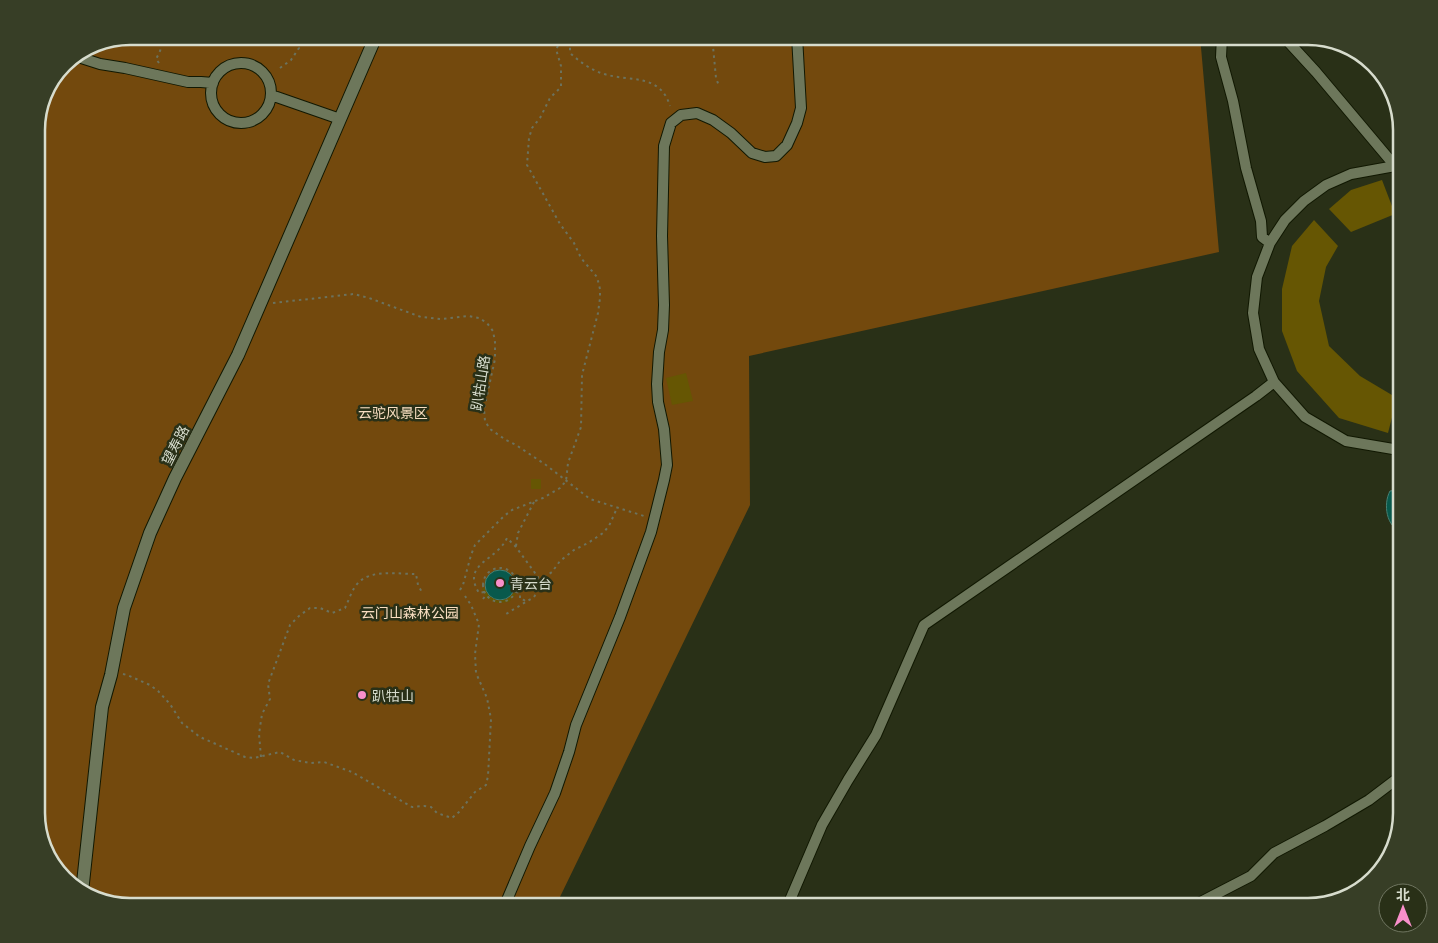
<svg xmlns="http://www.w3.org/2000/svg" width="1438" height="943" font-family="'Titillium Web','Noto Sans SC',sans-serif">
<rect width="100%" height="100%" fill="#293017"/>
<!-- green -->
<path fill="#73490d" d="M 130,36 L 1200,36 L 1219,252 L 749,356 L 750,505 L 558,901 L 562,907 L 130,907 L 78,891 L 49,859 L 36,819 L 36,124 L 64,64 L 95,43 Z"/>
<!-- water -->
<path fill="#08594c" stroke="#468073" d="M 1397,490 L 1402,491 L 1402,532 C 1386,527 1383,504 1390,491 Z
M485 585a15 15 0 1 1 30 0a15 15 0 1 1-30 0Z"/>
<!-- building -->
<path fill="#665603" d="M 1382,180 L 1395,214 L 1351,232 L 1329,209 L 1351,190 Z
M 1314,220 L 1338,246 L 1326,267 L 1319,301 L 1329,346 L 1360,376 L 1397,398 L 1388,433 L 1339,418 L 1297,371 L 1282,331 L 1282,289 L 1292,246 Z
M 686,373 L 693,401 L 672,405 L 666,378 Z
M 531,479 L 541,479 L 541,489 L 531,489 Z
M 482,588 L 484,588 L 489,596 L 498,601 L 508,599 L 514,593 L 516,594 L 509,602 L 497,603 L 486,598 Z"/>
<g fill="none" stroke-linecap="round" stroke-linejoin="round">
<!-- minor casing -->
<g stroke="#111802" stroke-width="12">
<path id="minor" d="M 1222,36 L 1221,57 L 1233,101 L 1246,168 L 1261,221 L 1262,237 L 1270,243
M 1283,36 L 1316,72 L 1395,166
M 75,56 L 100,64 L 125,68 L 188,82 L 201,82 L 213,83
M211 93a30 30 0 1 1 60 0a30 30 0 1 1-60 0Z
M 271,95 L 340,119
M 1402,167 L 1395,166 L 1351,174 L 1326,185 L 1304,201 L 1285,220 L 1270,243 L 1257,277 L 1253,313 L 1259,349 L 1274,382 L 1305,417 L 1346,441 L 1393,449 L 1402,448
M 504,907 L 530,846 L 555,793 L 569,752 L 576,725 L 620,617 L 651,532 L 664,480 L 667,465 L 664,429 L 658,402 L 657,384 L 659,352 L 663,330 L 664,305 L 662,236 L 664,146 L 671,123 L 681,115 L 697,113 L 713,120 L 731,133 L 752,153 L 765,157 L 776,156 L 787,145 L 797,123 L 801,108 L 797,36
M 787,907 L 822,825 L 848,780 L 876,735 L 924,625 L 1256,396 L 1274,382
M 1191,907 L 1251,876 L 1274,853 L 1325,826 L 1369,800 L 1402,775"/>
</g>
<!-- tertiary casing -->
<g stroke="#111802" stroke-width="14">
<path id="tertiary" d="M 82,892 L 102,707 L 111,675 L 124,608 L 150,533 L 175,478 L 238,355 L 376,36"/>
</g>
<!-- path -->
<path stroke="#6c725d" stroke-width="2" stroke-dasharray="2.5 4" stroke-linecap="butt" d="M 712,36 L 716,78 L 719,86
M 225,40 L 228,36
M 561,40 L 567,42 L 570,47 L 570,53 C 580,62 591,70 604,74 C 630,82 660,73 670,106
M 159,63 L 156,59 C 160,52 164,44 160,36
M 280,68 L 291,60 L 299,48 L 295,36
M 273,303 L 354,294 L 369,298 L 421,317 L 441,319 L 469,316 L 479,318 L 487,323 L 493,331 L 495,342 L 495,359 L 484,409 L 485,421 L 490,429 L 506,440 L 516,445 L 546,465 L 590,499 L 644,516
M 516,546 L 518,533 L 535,500
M483 585a17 17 0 1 1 34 0a17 17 0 1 1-34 0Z
M 539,581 L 552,572 L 560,561 L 574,550 L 588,543 L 603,533 L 609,526 L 617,508
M 460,590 L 463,585 L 471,555 L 475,545 L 504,516 L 512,510 L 543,498 L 560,488 L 566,481 L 568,463 L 581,427 L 582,375 L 598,313 L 600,298 L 600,289 L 597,277 L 581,258 L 574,243 L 560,224 L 527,165 L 529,138 L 532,128 L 540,118 L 550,98 L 561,87 L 561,66 L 556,49 L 565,36
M 484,592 L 479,593 C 464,568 486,563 500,548 C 503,545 505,542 507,538 L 516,547 L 538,577 L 539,589 L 534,597 L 506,614
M 516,592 L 520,593 L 520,599 L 524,600 L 526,602
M 483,599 L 486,595
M 123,674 L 127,675 L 150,685 L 158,691 L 170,704 L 182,723 L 200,737 L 245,757 L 254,758 L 280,752 L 294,760 L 310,763 L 324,762 L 352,772 L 412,807 L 424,806 L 431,807 L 437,813 L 452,818 L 459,812 L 475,792 L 486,785 L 488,776 L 491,719 L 487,698 L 476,673 L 475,654 L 479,624 L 471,605 L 465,596
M 261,757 L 259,734 L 262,714 L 270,699 L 268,684 L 290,625 L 299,616 L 310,608 L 320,608 L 332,613 L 345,608 C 349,600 352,589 358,583 C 371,569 398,574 416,574 L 418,585 L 423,594"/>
<!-- minor -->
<use href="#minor" stroke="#6d775b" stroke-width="10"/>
<!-- tertiary -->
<use href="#tertiary" stroke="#6d775b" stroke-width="12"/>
</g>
<!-- markers -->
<g fill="#f98fca" stroke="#293017" stroke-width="2">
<circle cx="500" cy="583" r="5"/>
<circle cx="362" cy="695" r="5"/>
</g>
<g text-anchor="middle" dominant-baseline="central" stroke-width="5" stroke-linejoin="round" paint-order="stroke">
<!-- street labels -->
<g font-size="14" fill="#d7dccd" stroke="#293017">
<text transform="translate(480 383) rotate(-81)">趴牯山路</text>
<text transform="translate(175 445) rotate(-63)">望寿路</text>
</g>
<!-- park labels -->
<g font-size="14" fill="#f9dec1" stroke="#293017">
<text x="393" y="412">云驼风景区</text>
<text x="410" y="612">云门山森林公园</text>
</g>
<!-- poi labels -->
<g font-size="14" fill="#d7dccd" stroke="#293017" text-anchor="start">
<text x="510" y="583">青云台</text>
<text x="372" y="695">趴牯山</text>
</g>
</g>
<!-- crop -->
<path d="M0 0H1438V943H0ZM130 45H1308A85 85 0 0 1 1393 130V813A85 85 0 0 1 1308 898H130A85 85 0 0 1 45 813V130A85 85 0 0 1 130 45Z" fill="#373e26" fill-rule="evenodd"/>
<path fill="none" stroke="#d7dccd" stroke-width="2.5" d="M130 45H1308A85 85 0 0 1 1393 130V813A85 85 0 0 1 1308 898H130A85 85 0 0 1 45 813V130A85 85 0 0 1 130 45Z"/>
<!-- north arrow -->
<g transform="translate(1403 908)"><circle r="24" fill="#293017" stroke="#6f7560"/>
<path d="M0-4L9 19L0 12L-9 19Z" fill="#f98fca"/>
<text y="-8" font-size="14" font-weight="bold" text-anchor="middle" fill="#d7dccd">北</text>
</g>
</svg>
